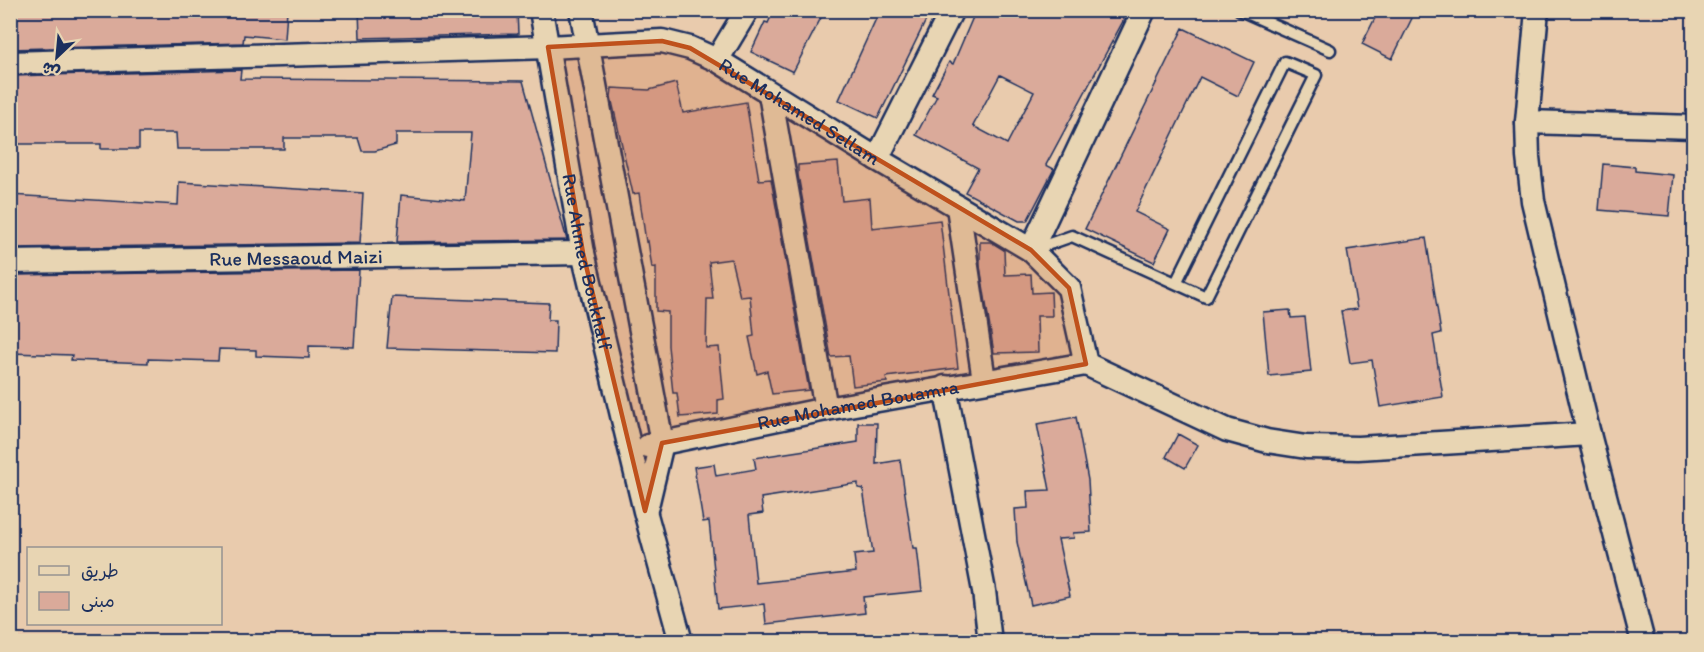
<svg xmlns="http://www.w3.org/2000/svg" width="1704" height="652" font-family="Itim,'Playpen Sans Arabic',sans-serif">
<rect width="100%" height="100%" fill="#e9cbad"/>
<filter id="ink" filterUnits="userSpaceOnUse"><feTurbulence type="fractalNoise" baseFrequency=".0167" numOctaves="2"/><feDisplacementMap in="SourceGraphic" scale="12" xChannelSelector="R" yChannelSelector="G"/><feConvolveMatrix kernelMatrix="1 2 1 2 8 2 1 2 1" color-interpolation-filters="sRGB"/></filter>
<g filter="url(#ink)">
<!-- building -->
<path fill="#daaa9a" stroke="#1b2f5e" stroke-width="1.5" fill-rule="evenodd" d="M 10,10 L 287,10 L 285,39 L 244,35 L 243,43 L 10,49 Z
M 359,10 L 517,10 L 518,34 L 360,38 Z
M 774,10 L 825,10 L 793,72 L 751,52 L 765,22 L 768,23 Z
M 880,10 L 931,10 L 878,118 L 839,100 Z
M 976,10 L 1129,10 L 1046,165 L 1054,169 L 1027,221 L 1019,221 L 965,192 L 978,168 L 916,135 L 937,96 L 932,94 L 949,62 L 953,64 ZM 1000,75 L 1034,92 L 1007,144 L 973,126 Z
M 1379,10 L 1416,10 L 1392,59 L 1362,44 Z
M 1183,28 L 1254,62 L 1238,96 L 1200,77 L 1135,212 L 1170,229 L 1154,262 L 1085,229 Z
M 241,70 L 240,79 L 523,81 L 567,240 L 397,242 L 401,195 L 465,201 L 471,133 L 396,133 L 396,145 L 375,151 L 362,151 L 358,138 L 284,138 L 284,149 L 177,149 L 176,133 L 139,133 L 139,149 L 101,149 L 101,144 L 10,144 L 10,76 Z
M 676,83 L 683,113 L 746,102 L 759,180 L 771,179 L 809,390 L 772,394 L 767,371 L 757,374 L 749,337 L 754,336 L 750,296 L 740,297 L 731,259 L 709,262 L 713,299 L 707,299 L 706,348 L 719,347 L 724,399 L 718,400 L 718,414 L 680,417 L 677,393 L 673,393 L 668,346 L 668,312 L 656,311 L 656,267 L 652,268 L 648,241 L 646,242 L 639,193 L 633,194 L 611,97 L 612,88 L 649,90 Z
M 838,162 L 842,201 L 870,198 L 872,228 L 940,220 L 958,368 L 886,377 L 887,382 L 853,386 L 849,356 L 831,357 L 798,175 L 798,165 Z
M 1603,164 L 1635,167 L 1635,171 L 1673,175 L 1669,216 L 1599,210 Z
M 179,182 L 363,193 L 360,243 L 10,248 L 10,195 L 178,205 Z
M 1426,238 L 1441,333 L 1433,335 L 1443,397 L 1380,407 L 1372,360 L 1350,363 L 1341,311 L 1357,309 L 1347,250 Z
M 980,242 L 991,242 L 1004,250 L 1005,275 L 1031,274 L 1032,293 L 1051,292 L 1052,316 L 1037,316 L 1038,352 L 994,353 L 980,266 Z
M 359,270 L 354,347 L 309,346 L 309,358 L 256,356 L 256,350 L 219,349 L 218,361 L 148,359 L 148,363 L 71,360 L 72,355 L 10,353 L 10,275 Z
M 392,297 L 549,303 L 548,320 L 556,320 L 555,353 L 387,348 Z
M 1290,310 L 1291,318 L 1305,317 L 1311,372 L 1269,376 L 1263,312 Z
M 1076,417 L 1088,480 L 1091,532 L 1073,533 L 1074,538 L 1058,539 L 1070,596 L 1031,605 L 1017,542 L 1015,509 L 1028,508 L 1027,491 L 1050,490 L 1037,424 Z
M 858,423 L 877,423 L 876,464 L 900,460 L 913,548 L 917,548 L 922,591 L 863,597 L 865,613 L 766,624 L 764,604 L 718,609 L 709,521 L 703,522 L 694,467 L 714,464 L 716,476 L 756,469 L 754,458 L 858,442 ZM 858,483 L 858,488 L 863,489 L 873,553 L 854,555 L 856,572 L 756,583 L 749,515 L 763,513 L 761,498 Z
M 1178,434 L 1198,445 L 1185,468 L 1166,457 Z"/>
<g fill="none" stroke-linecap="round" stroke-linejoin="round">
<!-- service casing -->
<g stroke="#1b2f5e" stroke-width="15">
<path id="service" d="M 1240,10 L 1330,50
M 1035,249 L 1072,236 L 1206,297 L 1316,75 L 1285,62 L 1176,283"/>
</g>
<!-- minor casing -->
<g stroke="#1b2f5e" stroke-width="27">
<g id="minor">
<path id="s1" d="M 541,10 L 583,253 L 645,511 L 681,642"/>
<path d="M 581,10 L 662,443 L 647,506"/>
<path d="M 1537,10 L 1527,122 L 1528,157 L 1533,201 L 1589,434 L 1643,642"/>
<path d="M 717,60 L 747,10"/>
<path id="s2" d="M 10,63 L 548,47 L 662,41 L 690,48 L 717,60 L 877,159 L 1031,250"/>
<path d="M 770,94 L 826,409"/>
<path d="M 1527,122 L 1694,127"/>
<path d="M 877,159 L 952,10"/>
<path d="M 958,207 L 984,380"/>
<path id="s3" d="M 10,262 L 583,253"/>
<path d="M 1086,364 L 1227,430 L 1267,441 L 1306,447 L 1358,448 L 1589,434"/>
<path d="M 1086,364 L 1069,288 L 1031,250 L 1144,10"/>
<path d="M 945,387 L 984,591 L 990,642"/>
<path id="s4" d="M 648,446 L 826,409 L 1086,364"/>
</g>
</g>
<!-- service -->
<use href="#service" stroke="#e8d5b3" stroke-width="10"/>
<!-- minor -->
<use href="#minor" stroke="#e8d5b3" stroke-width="22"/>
</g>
</g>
<!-- marked area -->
<path fill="#bf511c" fill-opacity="0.2" stroke="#bf511c" stroke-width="4.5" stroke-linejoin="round" d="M 662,41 L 690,48 L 1031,250 L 1069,288 L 1086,364 L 662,443 L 645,511 L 583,253 L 548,47 Z"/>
<g text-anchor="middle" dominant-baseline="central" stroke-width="5" stroke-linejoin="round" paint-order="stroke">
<!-- street labels -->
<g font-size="20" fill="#1b2f5e" stroke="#e8d5b3">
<text stroke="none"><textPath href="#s2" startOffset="808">Rue Mohamed Sellam</textPath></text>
<text stroke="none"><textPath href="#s3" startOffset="286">Rue Messaoud Maizi</textPath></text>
<text stroke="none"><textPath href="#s1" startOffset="256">Rue Ahmed Boukhalf</textPath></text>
<text stroke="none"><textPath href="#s4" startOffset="214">Rue Mohamed Bouamra</textPath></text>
</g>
</g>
<!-- margin -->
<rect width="1704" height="652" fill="none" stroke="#e8d5b3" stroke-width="36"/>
<rect x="18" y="18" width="1668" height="616" fill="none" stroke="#1b2f5e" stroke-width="2" filter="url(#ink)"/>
<!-- legend -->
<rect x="27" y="547" width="195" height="78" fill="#e8d5b3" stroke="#969391" stroke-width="1.5"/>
<rect x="39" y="566" width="30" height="9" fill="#e8d5b3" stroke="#969391" stroke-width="1.5"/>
<text x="81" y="577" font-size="18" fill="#1b2f5e">طريق</text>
<rect x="39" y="592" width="30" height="18" fill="#daaa9a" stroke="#969391" stroke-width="1.5"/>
<text x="81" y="607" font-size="18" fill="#1b2f5e">مبنى</text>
<!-- north arrow -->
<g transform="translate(57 57) rotate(206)" stroke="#e8d5b3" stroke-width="4.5" paint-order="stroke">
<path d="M0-4.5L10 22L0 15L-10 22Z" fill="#1b2f5e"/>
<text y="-9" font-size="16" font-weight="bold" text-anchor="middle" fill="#1b2f5e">ش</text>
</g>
</svg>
